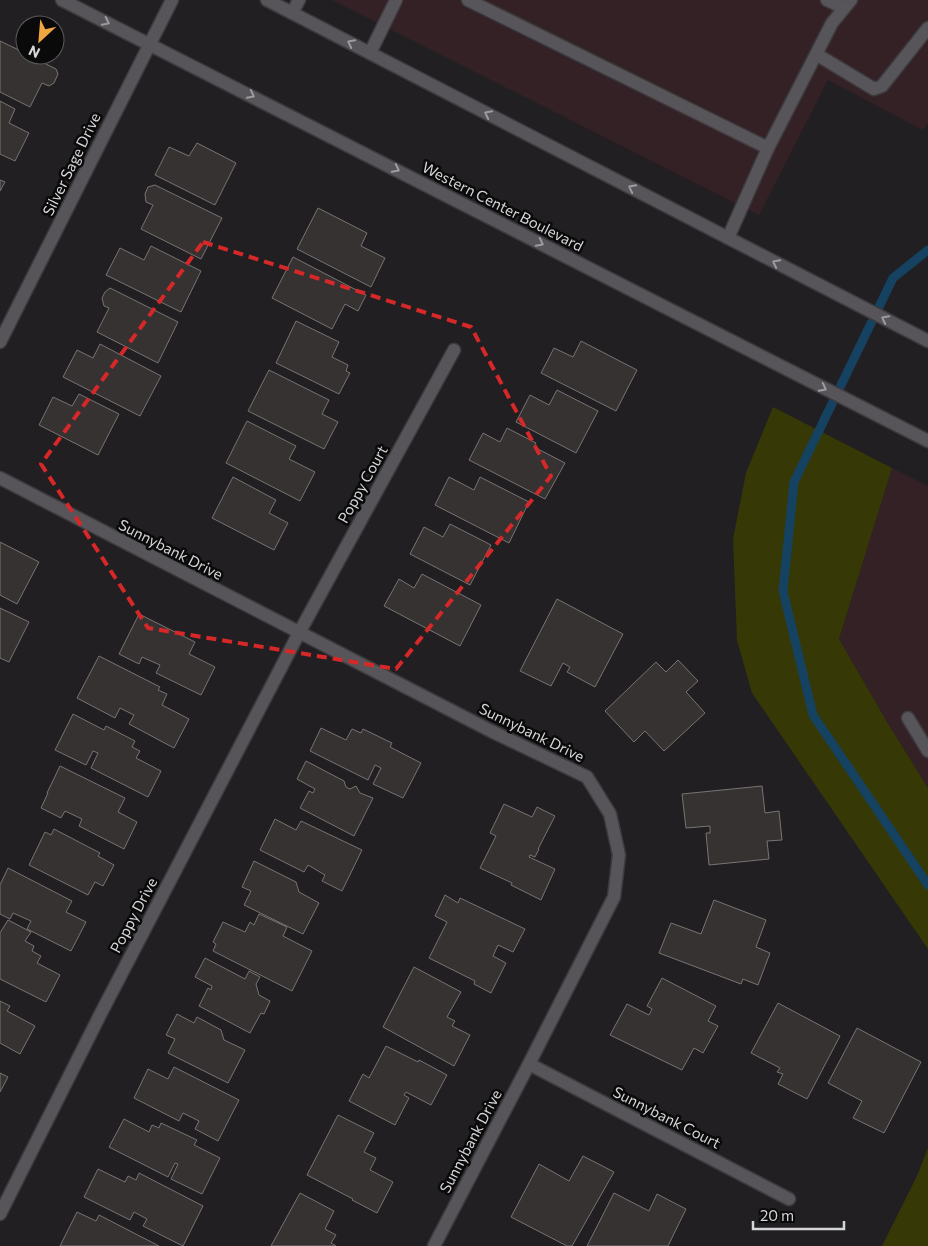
<svg xmlns="http://www.w3.org/2000/svg" width="928" height="1246" font-family="Commissioner,sans-serif">
<rect width="100%" height="100%" fill="#211f22"/>
<!-- commercial -->
<path fill="#342125" d="M 332,0 L 928,0 L 928,123 L 923,130 L 828,80 L 759,215 Z
M 892,468 L 928,486 L 928,788 L 890,727 L 839,639 Z"/>
<!-- green -->
<path fill="#363906" d="M 773,407 L 892,468 L 839,639 L 890,727 L 928,788 L 928,949 L 752,693 L 737,640 L 733,539 L 746,473 Z
M 928,1148 L 928,1246 L 882,1246 L 917,1176 Z"/>
<g fill="none" stroke-linecap="round" stroke-linejoin="round">
<!-- stream -->
<path stroke="#154260" stroke-width="9" d="M 928,250 L 893,278 L 794,482 L 783,591 L 813,715 L 928,885"/>
</g>
<!-- building -->
<path fill="#363231" stroke="#797473" d="M 0,41 L 25,53 L 25,55 L 28,55 L 56,69 L 58,74 L 54,83 L 49,86 L 42,83 L 30,107 L 0,92 Z
M 0,101 L 15,109 L 9,123 L 29,133 L 15,161 L 0,154 Z
M 197,143 L 236,163 L 215,205 L 155,175 L 169,147 L 189,156 Z
M 0,180 L 5,182 L 0,191 Z
M 155,185 L 222,218 L 201,259 L 141,229 L 153,205 L 146,202 L 145,194 L 148,187 Z
M 318,208 L 367,233 L 361,246 L 385,258 L 371,287 L 297,249 Z
M 151,246 L 201,271 L 181,312 L 106,275 L 120,248 L 144,260 Z
M 293,257 L 366,295 L 358,311 L 345,304 L 332,329 L 272,298 Z
M 110,288 L 178,322 L 158,363 L 97,332 L 109,308 L 104,306 L 102,298 L 105,292 Z
M 296,321 L 339,342 L 332,357 L 348,365 L 346,371 L 350,373 L 339,394 L 276,363 Z
M 581,341 L 637,370 L 616,411 L 541,373 L 554,348 L 573,357 Z
M 100,344 L 161,376 L 140,416 L 63,377 L 77,350 L 93,358 Z
M 269,370 L 329,400 L 322,414 L 338,422 L 324,449 L 248,411 Z
M 557,390 L 598,411 L 576,453 L 516,422 L 530,395 L 549,405 Z
M 79,394 L 119,414 L 98,455 L 39,425 L 53,397 L 72,406 Z
M 247,421 L 296,446 L 289,459 L 315,472 L 300,501 L 226,463 Z
M 507,428 L 536,443 L 534,447 L 565,463 L 545,499 L 469,460 L 483,433 L 500,442 Z
M 233,477 L 276,500 L 269,513 L 288,523 L 274,550 L 212,518 Z
M 449,477 L 474,490 L 480,477 L 529,502 L 509,543 L 435,505 Z
M 450,524 L 491,545 L 470,585 L 410,554 L 424,527 L 443,537 Z
M 0,542 L 39,562 L 17,604 L 0,595 Z
M 422,574 L 481,605 L 460,646 L 384,606 L 399,579 L 414,588 Z
M 557,599 L 623,634 L 595,687 L 567,672 L 570,667 L 563,663 L 551,686 L 520,671 Z
M 0,608 L 29,622 L 9,662 L 0,658 Z
M 139,614 L 195,642 L 189,654 L 215,667 L 201,695 L 156,673 L 160,665 L 142,657 L 139,664 L 119,654 Z
M 99,656 L 160,687 L 158,690 L 167,694 L 162,705 L 189,719 L 174,748 L 129,724 L 134,715 L 120,708 L 115,718 L 77,698 Z
M 678,660 L 698,681 L 686,692 L 705,713 L 664,751 L 645,731 L 634,742 L 605,711 L 656,662 L 666,672 Z
M 73,714 L 104,730 L 106,726 L 135,741 L 132,747 L 140,751 L 136,758 L 161,771 L 148,797 L 91,768 L 98,753 L 93,751 L 86,765 L 55,750 Z
M 321,728 L 346,740 L 352,729 L 361,733 L 363,729 L 392,743 L 390,747 L 421,763 L 403,798 L 373,784 L 381,768 L 375,765 L 368,780 L 310,751 Z
M 306,761 L 344,781 L 346,787 L 350,789 L 356,786 L 360,793 L 373,798 L 354,836 L 300,808 L 309,791 L 313,793 L 315,789 L 297,779 Z
M 60,766 L 125,798 L 118,812 L 137,822 L 124,849 L 79,826 L 82,819 L 65,811 L 61,818 L 41,808 L 48,793 L 47,793 Z
M 762,786 L 765,813 L 779,811 L 782,840 L 767,841 L 769,859 L 709,865 L 706,833 L 710,833 L 710,826 L 686,828 L 682,794 Z
M 504,804 L 532,817 L 537,807 L 555,816 L 538,849 L 539,849 L 535,857 L 530,855 L 529,857 L 555,869 L 541,900 L 511,885 L 512,883 L 480,868 L 496,836 L 490,833 Z
M 275,819 L 296,830 L 301,821 L 362,850 L 342,891 L 322,881 L 325,875 L 308,865 L 304,872 L 260,850 Z
M 54,829 L 100,853 L 98,856 L 114,865 L 103,886 L 95,882 L 88,895 L 29,865 L 45,832 L 51,835 Z
M 254,861 L 296,882 L 299,892 L 319,903 L 303,934 L 244,905 L 251,891 L 242,887 Z
M 8,868 L 72,901 L 66,912 L 86,922 L 71,951 L 27,929 L 31,921 L 13,913 L 10,919 L 0,914 L 0,885 Z
M 445,895 L 458,903 L 460,898 L 525,929 L 513,952 L 498,945 L 493,956 L 506,963 L 491,993 L 474,984 L 475,981 L 429,958 L 447,922 L 435,916 Z
M 714,900 L 766,920 L 756,947 L 770,953 L 758,985 L 743,979 L 741,984 L 659,953 L 671,923 L 701,934 Z
M 259,914 L 287,927 L 283,936 L 312,951 L 292,991 L 213,951 L 216,944 L 213,942 L 223,922 L 245,932 L 250,922 L 254,925 Z
M 8,920 L 31,932 L 25,941 L 34,946 L 32,951 L 41,956 L 37,963 L 60,975 L 46,1002 L 0,979 L 0,933 Z
M 205,958 L 245,979 L 249,971 L 260,977 L 256,984 L 259,995 L 270,1001 L 264,1014 L 261,1013 L 250,1033 L 199,1006 L 208,988 L 211,990 L 212,986 L 195,977 Z
M 414,967 L 461,992 L 447,1017 L 455,1021 L 452,1026 L 470,1035 L 454,1066 L 383,1027 Z
M 662,978 L 716,1006 L 708,1021 L 718,1026 L 703,1053 L 694,1048 L 682,1070 L 610,1035 L 627,1004 L 649,1015 L 652,1009 L 647,1006 Z
M 0,1001 L 10,1006 L 7,1011 L 35,1026 L 20,1054 L 0,1043 Z
M 778,1003 L 840,1036 L 807,1099 L 778,1084 L 783,1074 L 777,1072 L 780,1068 L 751,1053 Z
M 177,1014 L 194,1023 L 197,1017 L 221,1030 L 224,1040 L 245,1050 L 228,1083 L 168,1053 L 175,1039 L 166,1035 Z
M 857,1028 L 921,1062 L 884,1133 L 853,1118 L 862,1101 L 828,1083 Z
M 386,1046 L 418,1062 L 419,1060 L 447,1075 L 431,1105 L 406,1092 L 404,1095 L 409,1098 L 395,1125 L 349,1101 L 363,1074 L 369,1078 Z
M 174,1067 L 239,1100 L 218,1141 L 195,1129 L 199,1121 L 183,1113 L 179,1121 L 134,1098 L 148,1069 L 168,1079 Z
M 0,1073 L 8,1077 L 0,1092 Z
M 338,1115 L 374,1133 L 364,1152 L 376,1158 L 370,1170 L 393,1182 L 377,1213 L 352,1200 L 353,1199 L 307,1175 Z
M 124,1119 L 149,1132 L 152,1125 L 159,1128 L 161,1123 L 197,1140 L 194,1145 L 220,1158 L 202,1194 L 171,1179 L 178,1164 L 175,1163 L 168,1177 L 109,1147 Z
M 583,1156 L 614,1172 L 572,1246 L 567,1246 L 511,1217 L 539,1164 L 569,1181 Z
M 98,1169 L 125,1182 L 128,1176 L 136,1180 L 139,1173 L 203,1206 L 183,1246 L 143,1226 L 147,1219 L 134,1212 L 130,1220 L 84,1197 Z
M 300,1193 L 334,1211 L 325,1229 L 336,1235 L 331,1243 L 336,1246 L 271,1246 Z
M 614,1193 L 649,1211 L 657,1194 L 686,1209 L 668,1246 L 587,1246 Z
M 77,1212 L 96,1221 L 99,1215 L 159,1246 L 60,1246 Z"/>
<g fill="none" stroke-linecap="round" stroke-linejoin="round">
<!-- lane casing -->
<g stroke="#3c3a3d" stroke-width="15">
<path id="lane" d="M 468,0 L 768,148 L 728,238
M 827,0 L 844,8
M 292,13 L 299,0
M 370,53 L 396,0
M 816,54 L 874,89 L 882,86 L 928,28
M 768,148 L 832,23 L 851,0
M 908,718 L 928,751"/>
</g>
<!-- street casing -->
<g stroke="#3c3a3d" stroke-width="15">
<path id="street" d="M 0,478 L 491,731 L 587,777 L 610,814 L 619,855 L 614,897 L 529,1064 L 434,1246
M 529,1064 L 789,1199
M 0,1214 L 101,1013 L 299,633 L 454,350"/>
</g>
<!-- secondary casing -->
<g stroke="#3c3a3d" stroke-width="15">
<path id="secondary" d="M 62,0 L 928,441
M 267,0 L 928,341
M 0,342 L 172,0"/>
</g>
<!-- lane -->
<use href="#lane" stroke="#575559" stroke-width="12"/>
<!-- street -->
<use href="#street" stroke="#575559" stroke-width="12"/>
<!-- secondary -->
<use href="#secondary" stroke="#575559" stroke-width="12"/>
</g>
<!-- one-way arrows -->
<defs><path id="oneway-chevron" d="M-2-3.5L2.5 0L-2 3.5" fill="none" stroke-width="1.6" stroke-linecap="round" stroke-linejoin="round" transform="scale(1.25)"/></defs>
<g stroke="#9d9b9e">
<use href="#oneway-chevron" transform="translate(106 22) rotate(26)"/>
<use href="#oneway-chevron" transform="translate(351 43) rotate(-153)"/>
<use href="#oneway-chevron" transform="translate(251 95) rotate(27)"/>
<use href="#oneway-chevron" transform="translate(488 114) rotate(-153)"/>
<use href="#oneway-chevron" transform="translate(396 169) rotate(27)"/>
<use href="#oneway-chevron" transform="translate(632 188) rotate(-153)"/>
<use href="#oneway-chevron" transform="translate(540 243) rotate(27)"/>
<use href="#oneway-chevron" transform="translate(776 263) rotate(-153)"/>
<use href="#oneway-chevron" transform="translate(885 319) rotate(-153)"/>
<use href="#oneway-chevron" transform="translate(823 388) rotate(27)"/>
</g>
<!-- marked area -->
<path fill="none" stroke="#d62828" stroke-width="4" stroke-dasharray="10 6" stroke-linejoin="round" d="M 203,242 L 471,327 L 551,476 L 396,669 L 148,628 L 41,464 Z"/>
<g text-anchor="middle" dominant-baseline="central" stroke-width="5" stroke-linejoin="round" paint-order="stroke">
<!-- street labels -->
<g font-size="15" fill="#d6d5d7" stroke="#0a0a0b">
<text transform="translate(71 164) rotate(-64)">Silver Sage Drive</text>
<text transform="translate(503 206) rotate(27)">Western Center Boulevard</text>
<text transform="translate(362 484) rotate(-61)">Poppy Court</text>
<text transform="translate(171 549) rotate(27)">Sunnybank Drive</text>
<text transform="translate(532 732) rotate(26)">Sunnybank Drive</text>
<text transform="translate(133 915) rotate(-62)">Poppy Drive</text>
<text transform="translate(667 1117) rotate(27)">Sunnybank Court</text>
<text transform="translate(470 1141) rotate(-62)">Sunnybank Drive</text>
</g>
</g>
<!-- north arrow -->
<g transform="translate(40 40) rotate(206)"><circle r="24" fill="#0a0a0b" stroke="#5c5b5d"/>
<path d="M0-4L9 19L0 12L-9 19Z" fill="#f1a63f"/>
<text y="-8" font-size="14" font-weight="bold" text-anchor="middle" fill="#d6d5d7">N</text>
</g>
<!-- scale -->
<path d="M753 1221v8h91v-8" fill="none" stroke="#d6d5d7" stroke-width="2.5"/>
<text x="760" y="1221" font-size="15" fill="#d6d5d7" stroke="#0a0a0b" stroke-width="4" paint-order="stroke">20 m</text>
</svg>
